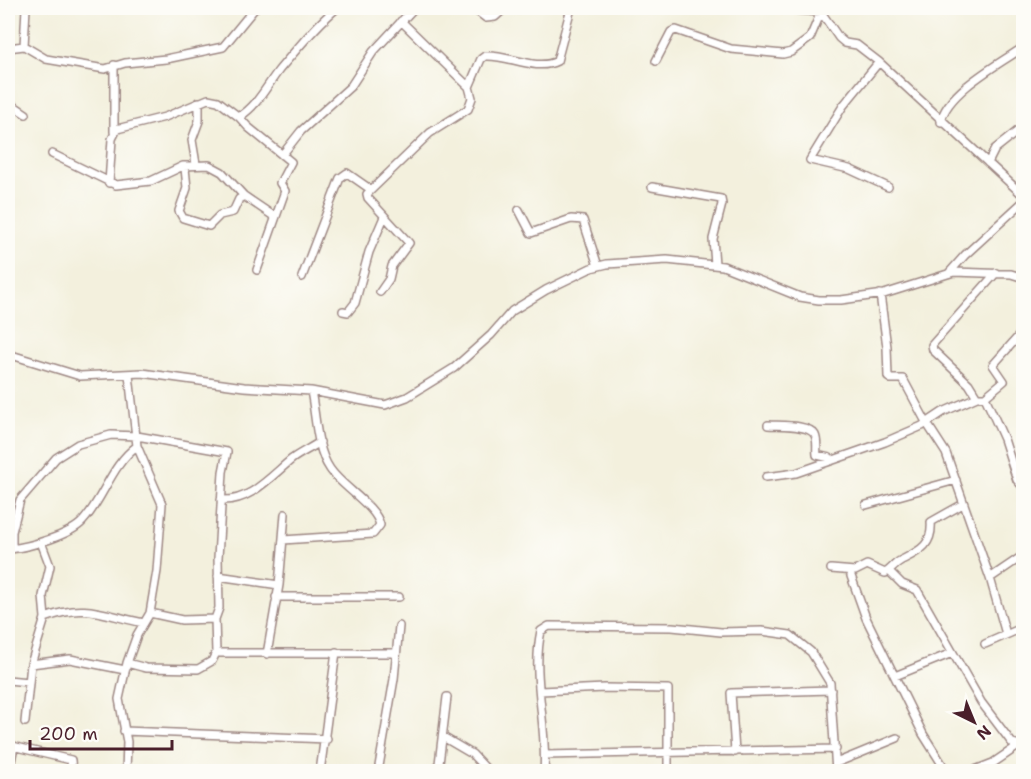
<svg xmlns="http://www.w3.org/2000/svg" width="1031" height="779" font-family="'Shantell Sans',sans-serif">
<rect width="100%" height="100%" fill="#fdfcf7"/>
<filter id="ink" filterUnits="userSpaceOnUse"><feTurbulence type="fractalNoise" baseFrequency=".0167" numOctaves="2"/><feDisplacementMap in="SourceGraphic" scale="12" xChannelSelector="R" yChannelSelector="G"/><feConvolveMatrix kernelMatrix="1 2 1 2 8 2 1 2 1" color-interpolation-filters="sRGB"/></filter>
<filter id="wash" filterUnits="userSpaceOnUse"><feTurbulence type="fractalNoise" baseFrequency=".008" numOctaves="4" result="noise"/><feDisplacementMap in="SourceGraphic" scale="24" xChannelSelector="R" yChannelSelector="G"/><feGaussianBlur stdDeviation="1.35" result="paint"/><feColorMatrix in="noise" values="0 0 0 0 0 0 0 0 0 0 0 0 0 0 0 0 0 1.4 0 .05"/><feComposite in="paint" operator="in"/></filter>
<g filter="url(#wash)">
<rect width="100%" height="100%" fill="#f3f0dd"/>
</g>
<g filter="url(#ink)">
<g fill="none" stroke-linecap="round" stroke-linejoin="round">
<!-- minor casing -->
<g stroke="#9e8884" stroke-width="10">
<path id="minor" d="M 473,8 L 486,18 L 495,17 L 505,8
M 770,8 L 821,12 L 839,38 L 845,43 L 857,45 L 879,62 L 1024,196
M 401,21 L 469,87
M 24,46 L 26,8
M 8,48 L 24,46 L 46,59 L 105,69 L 125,63 L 166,59 L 223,47 L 255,8
M 656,61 L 671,32 L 676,30 L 731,49 L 783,54 L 791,52 L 810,38 L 821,12 L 819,9
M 879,62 L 843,106 L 810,160 L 849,169 L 888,187
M 8,102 L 26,114
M 941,122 C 945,93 1000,63 1024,47
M 114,132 L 114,65
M 52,154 L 116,185 L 151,181 L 183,166 L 209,165 L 222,172 L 244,196 L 275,217
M 282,155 L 301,131 L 351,86 L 373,52 L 414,8
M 988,163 L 995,149 L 1024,126
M 196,164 L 192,140 L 199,121 L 199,102
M 185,168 L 187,188 L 179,211 L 183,218 L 209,226 L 220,215 L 233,212 L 239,199 L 244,196
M 109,183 L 112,139 L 117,129 L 165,117 L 208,99 L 218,101 L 239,117
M 652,187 L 721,199 L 722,204 L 713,239 L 715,264
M 519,210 L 531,233 L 571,219 L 583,220 L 598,266
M 257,270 L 285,191 L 280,183 L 291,162 L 248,127 L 239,117 C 258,105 266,87 279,70 C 297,49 316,25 337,8
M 949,273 L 965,255 L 1024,201
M 302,277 L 340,178 L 347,173 L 370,189
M 380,292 L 389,279 L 392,266 L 409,243 L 368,198 L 367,194 L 430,133 L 468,109 L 472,98 L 469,87 L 481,59 L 485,56 C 507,54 536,72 557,61 L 571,8
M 880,294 L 887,347 L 888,377 L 891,379 L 903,379 L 926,422 L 946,453 L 990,578 L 1006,634
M 343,311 L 348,312 L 355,303 L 369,252 L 384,217
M 8,354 L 80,376 L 142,373 L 244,387 L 311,391 L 385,405 L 407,397 L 454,368 L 491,335 L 512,311 L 546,290 L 591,268 L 607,264 L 667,260 L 723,266 L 800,297 L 819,300 L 841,300 L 884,294 L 954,272 L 1011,274 L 1024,278
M 977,397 L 969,384 L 933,350 L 932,345 L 996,273
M 985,397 L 1004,439 L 1017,480 L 1024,488
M 768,425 C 780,426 809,424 815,435 C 818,441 816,449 817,455 L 830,458
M 766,477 L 796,473 L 885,442 L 922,426 L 943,412 L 977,397 L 985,397 L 1004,381 L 993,365 L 1024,330
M 221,500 C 250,502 271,476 292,459 C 300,453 311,448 320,442
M 866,505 L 956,480
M 283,540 L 373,534 L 380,525 C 376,506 342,487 330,469 C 316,449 316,415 311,391
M 10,549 C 29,547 71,535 83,521 C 104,498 111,465 137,446
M 12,549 L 12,532 L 20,500 L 56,458 L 78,444 L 111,435 L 137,436 L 227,452 L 223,472 L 218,558 L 219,608 L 215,619 L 216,653 L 212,661 L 198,669 L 146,668 L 127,663
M 831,569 L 855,571 L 867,565 L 885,573 C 891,570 894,564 900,561 C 919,551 933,546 931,522 L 963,504
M 889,571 L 902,584 L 917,590 L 981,702 L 1012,743 L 1024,746
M 218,576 L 279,585
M 851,576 L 866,618 L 923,734 L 947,772
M 990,578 L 1024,555
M 276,597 L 399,597
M 150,613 L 182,620 L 215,619
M 45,618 C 85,602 104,615 144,623
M 985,644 L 1024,627
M 216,653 L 394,653
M 267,654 L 279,585 L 285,514
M 31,664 L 70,659 L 125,670
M 895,676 L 952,653
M 8,680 L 28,682
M 540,691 L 605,688 L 668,689 L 668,772
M 25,722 L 31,664 L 45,618 L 43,596 L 50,566 L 41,542
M 124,731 L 327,739
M 443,737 L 472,754 L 489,772
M 8,745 L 71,760 L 72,772
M 735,752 L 731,693 L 831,690
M 545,755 L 836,749
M 836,763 L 897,738
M 9,772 L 14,746
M 126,772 L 127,742 L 119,699 L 127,663 L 137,635 L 150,613 L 157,571 L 162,504 L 137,446 L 129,375
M 320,772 L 336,652
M 378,772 L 394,679 L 399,626
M 438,772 L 447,697
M 544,772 C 548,725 531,677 541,631 L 549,626 L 672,627 L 721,632 L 762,631 L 790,635 L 811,652 L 830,683 L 836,772
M 970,772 L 993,763 L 1018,746"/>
</g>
<!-- minor -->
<use href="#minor" stroke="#fff" stroke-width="7"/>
</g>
</g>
<!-- margin -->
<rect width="1031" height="779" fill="none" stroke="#fdfcf7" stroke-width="30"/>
<!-- north arrow -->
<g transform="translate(974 722) rotate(137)" stroke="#fdfcf7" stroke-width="4.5" paint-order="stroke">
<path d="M0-4.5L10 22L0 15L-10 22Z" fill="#4a1f2b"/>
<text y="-9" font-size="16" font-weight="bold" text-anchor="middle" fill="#4a1f2b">N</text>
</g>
<!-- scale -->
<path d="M30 740v9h142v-9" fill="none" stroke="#4a1f2b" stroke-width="3"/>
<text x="39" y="740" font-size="18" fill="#4a1f2b" stroke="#fdfcf7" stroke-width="4.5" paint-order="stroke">200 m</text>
</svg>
